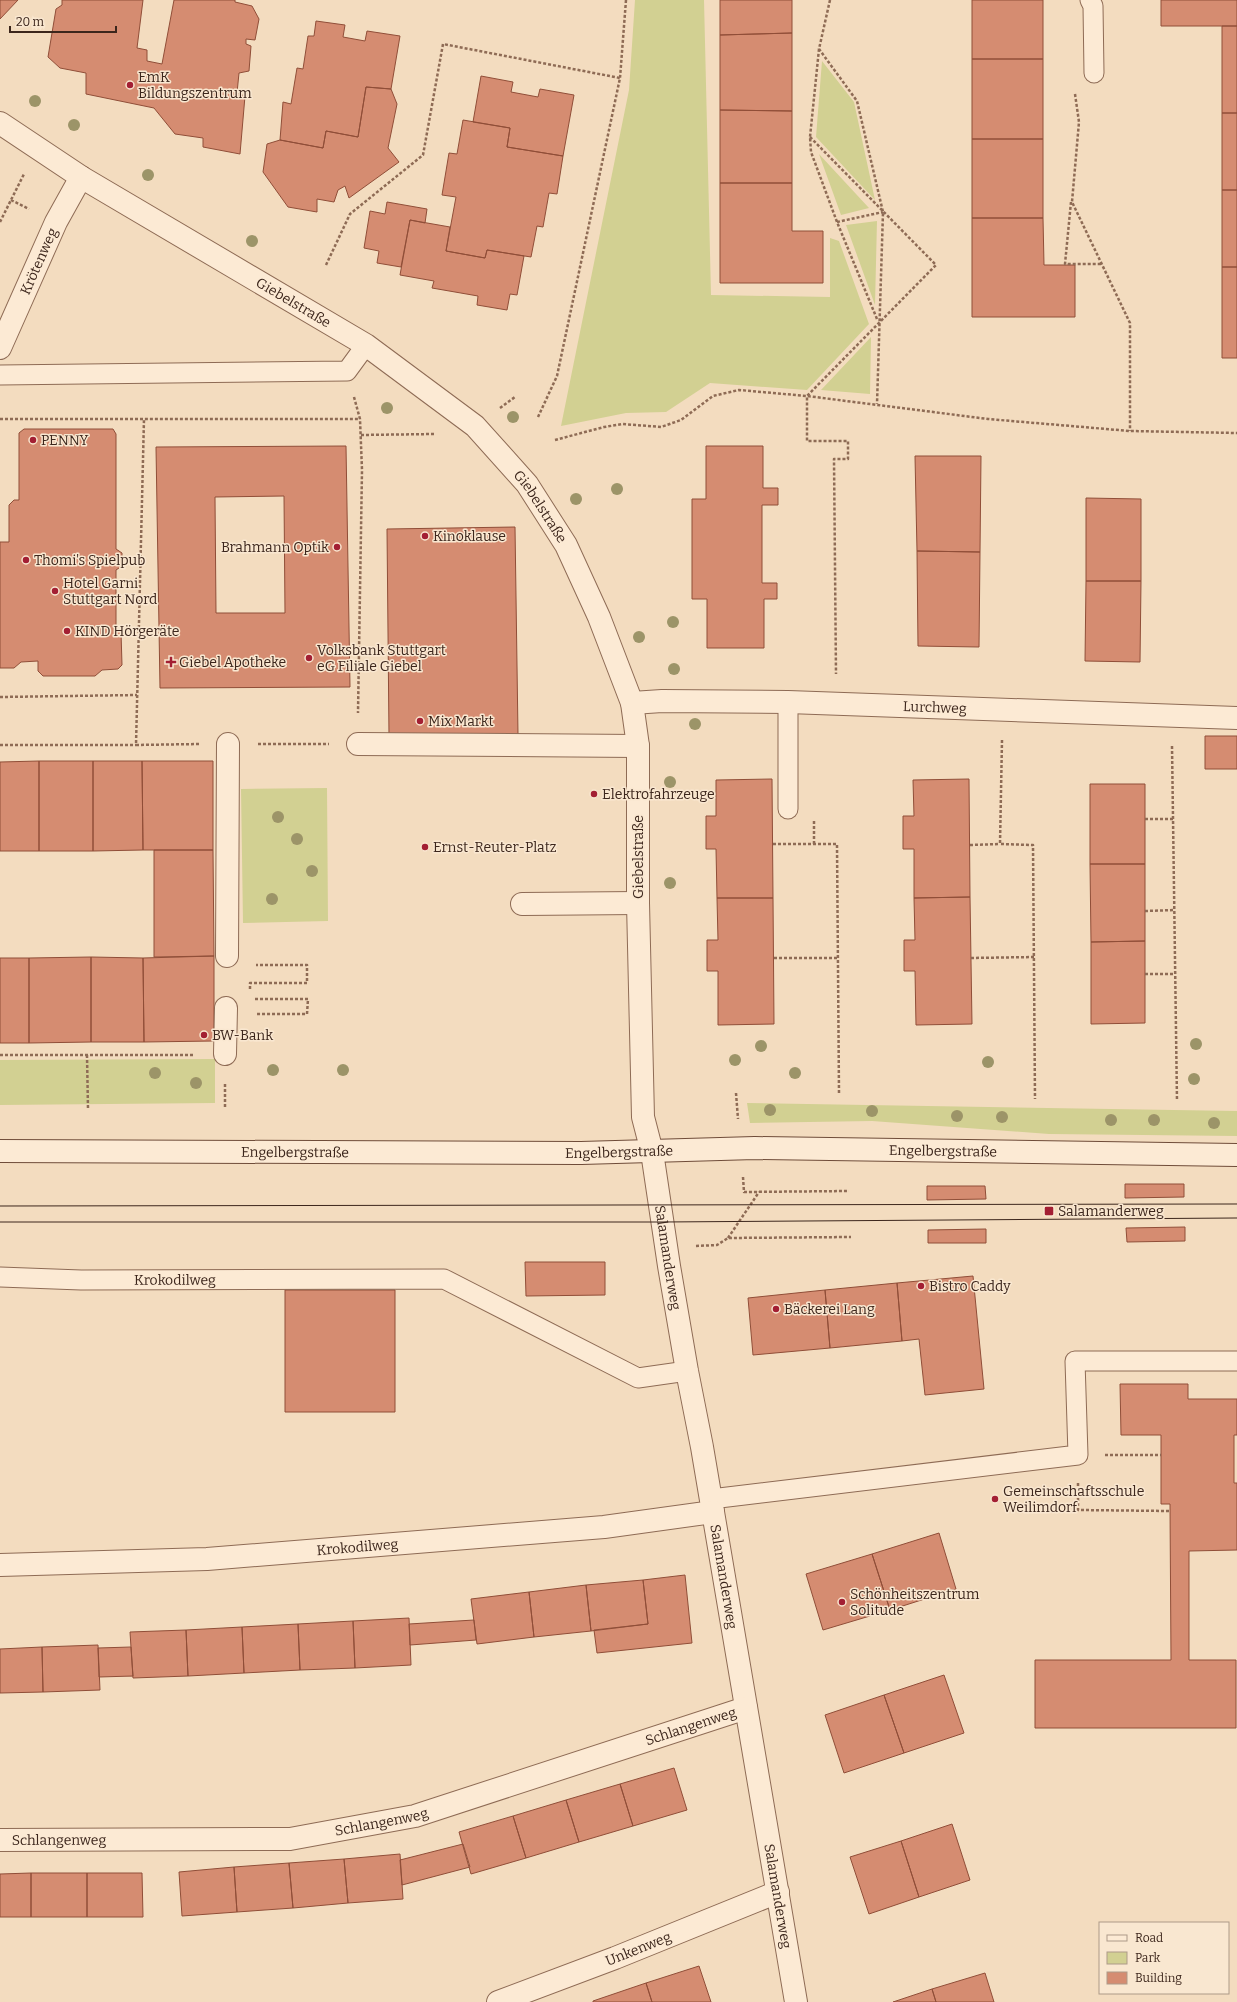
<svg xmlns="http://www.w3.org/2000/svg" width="1237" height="2002" font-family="Bitter,serif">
<rect width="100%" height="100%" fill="#f3dcbf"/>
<!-- green -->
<path fill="#d2d092" d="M 635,0 L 704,0 L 711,295 L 830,297 L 830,238 L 839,241 L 869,324 L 807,390 L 710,383 L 666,412 L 626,413 L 561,426 L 629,90 Z
M 822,61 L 854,102 L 875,200 L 816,137 Z
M 819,154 L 869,208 L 841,215 Z
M 877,221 L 875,305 L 846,225 Z
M 871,337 L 870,394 L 821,390 Z
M 327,788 L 328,921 L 243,923 L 241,789 Z
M 215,1059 L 215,1103 L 0,1105 L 0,1060 Z
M 747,1103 L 1237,1111 L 1237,1136 L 1049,1134 L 872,1121 L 750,1123 Z"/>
<!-- building -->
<path fill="#d58c71" stroke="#904e38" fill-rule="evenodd" d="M 0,0 L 18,0 L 0,19 Z
M 62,0 L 143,0 L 137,48 L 147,50 L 147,61 L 162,64 L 174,0 L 235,0 L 235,2 L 252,6 L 259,19 L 255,40 L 246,39 L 246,44 L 251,46 L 249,71 L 239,73 L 237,93 L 245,96 L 240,154 L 203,147 L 203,138 L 175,134 L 154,108 L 86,94 L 86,73 L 60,68 L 48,57 L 56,9 L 62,5 Z
M 720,0 L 792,0 L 792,33 L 720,35 Z
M 972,0 L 1043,0 L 1043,59 L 972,59 Z
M 1161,0 L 1237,0 L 1237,26 L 1161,26 Z
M 316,21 L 345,25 L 343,37 L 365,41 L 367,31 L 400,36 L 391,89 L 366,87 L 358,137 L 326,131 L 323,148 L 280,140 L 283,102 L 291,104 L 297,68 L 303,69 L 308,36 L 314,36 Z
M 1222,26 L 1237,26 L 1237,113 L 1222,113 Z
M 792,33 L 792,111 L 720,110 L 720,35 Z
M 972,59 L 1043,59 L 1043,139 L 972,139 Z
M 481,76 L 513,82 L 511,92 L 538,97 L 540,89 L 574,95 L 563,156 L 507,147 L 510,128 L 473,122 Z
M 366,87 L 391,89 L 397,104 L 388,148 L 399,162 L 349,198 L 345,186 L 338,190 L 334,202 L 317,199 L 317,212 L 288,207 L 263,172 L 267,144 L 280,140 L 323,148 L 326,131 L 358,137 Z
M 720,110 L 792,111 L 792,183 L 720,183 Z
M 1222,113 L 1237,113 L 1237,190 L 1222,190 Z
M 463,120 L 510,128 L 507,147 L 563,156 L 557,194 L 549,193 L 543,227 L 537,226 L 531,257 L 487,250 L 485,258 L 446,251 L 456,197 L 442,195 L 449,153 L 457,154 Z
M 972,139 L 1043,139 L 1043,218 L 972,218 Z
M 720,183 L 792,183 L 792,231 L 823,231 L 823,283 L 720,283 Z
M 1222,190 L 1237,190 L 1237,267 L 1222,267 Z
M 387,202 L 427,209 L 425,223 L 410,220 L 401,267 L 377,263 L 379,251 L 364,248 L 370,211 L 385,214 Z
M 972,218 L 1043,218 L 1044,265 L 1075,265 L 1075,317 L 972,317 Z
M 410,220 L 450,227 L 446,251 L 485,258 L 487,250 L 524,256 L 517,295 L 510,294 L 507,310 L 477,305 L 478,296 L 432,288 L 434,281 L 400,275 Z
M 1222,267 L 1237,267 L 1237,358 L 1222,358 Z
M 24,429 L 113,429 L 116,434 L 116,549 L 122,553 L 122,566 L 116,570 L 116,629 L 121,632 L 122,665 L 118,669 L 102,670 L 95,676 L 43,676 L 38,671 L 38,661 L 21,662 L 14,668 L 0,668 L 0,542 L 9,542 L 9,505 L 14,500 L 19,500 L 19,433 Z
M 346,446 L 350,687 L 160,688 L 156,447 ZM 284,496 L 285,613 L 216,613 L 215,497 Z
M 706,446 L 763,446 L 763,488 L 778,488 L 778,505 L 762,505 L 762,583 L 777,583 L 777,599 L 764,599 L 764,648 L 707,648 L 707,599 L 692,599 L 692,499 L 706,499 Z
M 915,456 L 981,456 L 980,552 L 917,551 Z
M 1086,498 L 1141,499 L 1141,581 L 1086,581 Z
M 515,527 L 518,735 L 389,736 L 387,529 Z
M 917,551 L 980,552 L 979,647 L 918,646 Z
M 1086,581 L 1141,581 L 1140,662 L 1085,661 Z
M 1205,736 L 1237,736 L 1237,769 L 1205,769 Z
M 39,761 L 39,851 L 0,851 L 0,762 Z
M 39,761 L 93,761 L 93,851 L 39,851 Z
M 93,761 L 142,761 L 143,850 L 93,851 Z
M 142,761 L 213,761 L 213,850 L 143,850 Z
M 772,779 L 773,898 L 717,898 L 716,849 L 706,849 L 706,816 L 716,816 L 716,780 Z
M 969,779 L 970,897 L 914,898 L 914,849 L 903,849 L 903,816 L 914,816 L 913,780 Z
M 1090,784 L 1145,784 L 1145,864 L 1090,864 Z
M 154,850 L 213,850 L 214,956 L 154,957 Z
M 1090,864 L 1145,864 L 1145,941 L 1091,942 Z
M 970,897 L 972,1024 L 916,1025 L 915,971 L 904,971 L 904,940 L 915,940 L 914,898 Z
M 717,898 L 773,898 L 774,1024 L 718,1025 L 718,971 L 707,971 L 707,940 L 718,940 Z
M 1145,941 L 1145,1023 L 1091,1024 L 1091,942 Z
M 214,956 L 214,1041 L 144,1042 L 143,958 Z
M 91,957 L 143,958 L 144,1042 L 91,1042 Z
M 91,957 L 91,1042 L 29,1043 L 29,958 Z
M 0,958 L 29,958 L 29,1043 L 0,1043 Z
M 1125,1184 L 1184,1184 L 1184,1197 L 1125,1198 Z
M 927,1186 L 985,1186 L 986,1199 L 927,1200 Z
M 1185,1227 L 1185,1241 L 1127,1242 L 1126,1228 Z
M 986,1229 L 986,1243 L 928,1243 L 928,1230 Z
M 525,1262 L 605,1262 L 605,1295 L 526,1296 Z
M 973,1276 L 984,1389 L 925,1395 L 919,1339 L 902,1341 L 897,1283 Z
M 897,1283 L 902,1341 L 830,1348 L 825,1290 Z
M 285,1290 L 395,1290 L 395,1412 L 285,1412 Z
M 825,1290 L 830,1348 L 753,1355 L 748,1298 Z
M 1120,1384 L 1188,1384 L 1188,1399 L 1237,1399 L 1237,1435 L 1234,1435 L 1234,1483 L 1237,1483 L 1237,1550 L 1189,1551 L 1189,1660 L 1236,1660 L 1236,1728 L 1035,1728 L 1035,1660 L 1171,1660 L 1170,1504 L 1161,1504 L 1161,1435 L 1121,1435 Z
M 939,1533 L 956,1589 L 890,1610 L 872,1554 Z
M 872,1554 L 890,1610 L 823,1630 L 806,1574 Z
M 685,1575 L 692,1643 L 597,1653 L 594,1630 L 648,1624 L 643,1580 Z
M 643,1580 L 648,1624 L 591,1631 L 586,1585 Z
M 586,1585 L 591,1631 L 534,1637 L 529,1592 Z
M 529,1592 L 534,1637 L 477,1644 L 471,1599 Z
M 409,1618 L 411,1665 L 355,1668 L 353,1621 Z
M 474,1620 L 476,1640 L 410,1645 L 409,1624 Z
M 353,1621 L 355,1668 L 300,1670 L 298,1624 Z
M 298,1624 L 300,1670 L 244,1673 L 242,1627 Z
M 242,1627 L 244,1673 L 188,1676 L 186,1630 Z
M 186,1630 L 188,1676 L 133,1678 L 130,1632 Z
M 98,1645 L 100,1690 L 43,1692 L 42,1647 Z
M 42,1647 L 43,1692 L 0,1693 L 0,1649 Z
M 131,1647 L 133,1676 L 99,1677 L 98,1648 Z
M 944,1675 L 964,1733 L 904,1753 L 884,1695 Z
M 884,1695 L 904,1753 L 844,1773 L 825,1715 Z
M 674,1768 L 687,1810 L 633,1826 L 620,1784 Z
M 620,1784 L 633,1826 L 579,1842 L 566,1800 Z
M 566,1800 L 579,1842 L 526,1858 L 513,1816 Z
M 513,1816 L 526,1858 L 471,1874 L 459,1832 Z
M 952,1824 L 970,1880 L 919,1897 L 901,1841 Z
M 901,1841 L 919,1897 L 869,1914 L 850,1857 Z
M 463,1844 L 470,1867 L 402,1885 L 400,1860 Z
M 400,1854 L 403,1899 L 348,1903 L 344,1859 Z
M 344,1859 L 348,1903 L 293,1908 L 289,1863 Z
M 289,1863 L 293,1908 L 237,1912 L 234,1867 Z
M 234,1867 L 237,1912 L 182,1916 L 179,1872 Z
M 31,1873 L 31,1917 L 0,1917 L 0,1874 Z
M 31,1873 L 87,1873 L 87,1917 L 31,1917 Z
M 87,1873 L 142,1873 L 143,1917 L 87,1917 Z
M 699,1966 L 711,2002 L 652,2002 L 646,1983 Z
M 985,1973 L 994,2002 L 936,2002 L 932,1989 Z
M 646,1983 L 652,2002 L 593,2002 L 593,2001 Z
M 932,1989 L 936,2002 L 893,2002 Z"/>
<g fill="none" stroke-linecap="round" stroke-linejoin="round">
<!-- service casing -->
<g stroke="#8e6b55" stroke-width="21">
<g id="service">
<path d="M 1090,0 L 1093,6 L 1094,73"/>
<path d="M 0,375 L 347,371 L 366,345"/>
<path d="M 788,809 L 788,702"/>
<path id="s1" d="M 0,1277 L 81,1280 L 444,1279 L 638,1378 L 687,1371"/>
<path d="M 711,1499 L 1078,1455 L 1075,1361 L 1237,1361"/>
</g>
</g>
<!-- pedestrian casing -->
<g stroke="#8e6b55" stroke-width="24">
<path id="pedestrian" d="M 358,744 L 638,746
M 522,904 L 638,903
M 227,956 L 228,744
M 225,1054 L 226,1008"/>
</g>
<!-- minor casing -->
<g stroke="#8e6b55" stroke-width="24">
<g id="minor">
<path id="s2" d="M 0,123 L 81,177 L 366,345 L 475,426 L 527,484 L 566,545 L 599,617 L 632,703 L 638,746 L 638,903 L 643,1117 L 652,1152 L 669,1266 L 687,1371 L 702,1447 L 796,2002"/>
<path id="s3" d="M 0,348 L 56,222 L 81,177"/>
<path id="s4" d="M 632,703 L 662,701 L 788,702 L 1237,718"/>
<path id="s5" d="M 0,1565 L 207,1559 L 604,1527 L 713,1512"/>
<path id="s6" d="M 0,1840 L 290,1839 L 415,1816 L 746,1708"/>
<path id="s7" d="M 498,2002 L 615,1958 L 778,1892"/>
</g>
</g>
<!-- secondary casing -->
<g stroke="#6f4c39" stroke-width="24">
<g id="secondary">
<path id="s8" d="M 0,1151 L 581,1153 L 755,1148 L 1237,1155"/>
</g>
</g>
<!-- path -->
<path stroke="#8e6b55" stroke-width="2.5" stroke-dasharray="3 2" stroke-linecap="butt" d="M 830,0 L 819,49 L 857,101 L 883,212 L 877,404
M 819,49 L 810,137 L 811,152 L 837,222 L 877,319
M 1075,94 L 1079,122 L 1072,202 L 1130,323 L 1130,431
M 810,137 L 936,265 L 807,396 L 807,441 L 848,441 L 848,459 L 834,459 L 836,674
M 11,200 L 29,209
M 1071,202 L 1065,264 L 1101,264
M 0,222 L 24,174
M 837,222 L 883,212
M 326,265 L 350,214 L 423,155 L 443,44 L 620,78
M 354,397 L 360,419 L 362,470 L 358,713
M 500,408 L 515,397
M 538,417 L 557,376 L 620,78 L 626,0
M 0,419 L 144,419
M 361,435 L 435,434
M 555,440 L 604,427 L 623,424 L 661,427 L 681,420 L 713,396 L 739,390 L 807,396 L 988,419 L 1130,431 L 1237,433
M 0,697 L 137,695
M 1002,740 L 1000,844 L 1033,845 L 1035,1099
M 199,744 L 136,745 L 144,419 L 360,419
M 258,744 L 329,744
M 0,745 L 136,745
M 1172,746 L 1177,1101
M 1145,819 L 1173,819
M 814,821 L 814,844
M 773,844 L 837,844 L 839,1093
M 970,845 L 1000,844
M 1145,911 L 1175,910
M 774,958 L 838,958
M 971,958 L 1034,957
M 1145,974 L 1175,974
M 250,989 L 250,983 L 307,983 L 307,965 L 256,965
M 255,999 L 308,999 L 307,1014 L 256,1014
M 0,1055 L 195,1055
M 87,1055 L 88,1109
M 736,1093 L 738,1119
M 225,1107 L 225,1084
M 743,1177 L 744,1192 L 849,1191
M 728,1238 L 759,1192
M 696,1246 L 717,1245 L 728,1238 L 851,1237
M 1105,1455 L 1161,1455
M 1078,1483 L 1078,1510 L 1170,1511"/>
<!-- service -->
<use href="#service" stroke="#fcead4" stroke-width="19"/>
<!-- pedestrian -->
<use href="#pedestrian" stroke="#fcead4" stroke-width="22"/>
<!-- minor -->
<use href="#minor" stroke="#fcead4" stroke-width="22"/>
<!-- secondary -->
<use href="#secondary" stroke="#fcead4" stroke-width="22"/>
<!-- tram -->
<path stroke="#3c261c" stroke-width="1" d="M 0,1206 L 1237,1204
M 0,1222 L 662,1222 L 1237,1218"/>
</g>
<!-- trees -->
<g fill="#9c9468">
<circle cx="35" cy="101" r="6"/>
<circle cx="74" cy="125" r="6"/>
<circle cx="148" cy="175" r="6"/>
<circle cx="252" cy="241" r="6"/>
<circle cx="387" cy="408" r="6"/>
<circle cx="513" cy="417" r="6"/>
<circle cx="617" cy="489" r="6"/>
<circle cx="576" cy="499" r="6"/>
<circle cx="673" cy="622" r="6"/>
<circle cx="639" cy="637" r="6"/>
<circle cx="674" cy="669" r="6"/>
<circle cx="695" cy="724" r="6"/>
<circle cx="670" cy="782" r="6"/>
<circle cx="278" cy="817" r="6"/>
<circle cx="297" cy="839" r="6"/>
<circle cx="312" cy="871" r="6"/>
<circle cx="670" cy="883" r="6"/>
<circle cx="272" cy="899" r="6"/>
<circle cx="1196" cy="1044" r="6"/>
<circle cx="761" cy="1046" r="6"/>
<circle cx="735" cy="1060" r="6"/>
<circle cx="988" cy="1062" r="6"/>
<circle cx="273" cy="1070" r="6"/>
<circle cx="343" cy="1070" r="6"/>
<circle cx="155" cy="1073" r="6"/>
<circle cx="795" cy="1073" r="6"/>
<circle cx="1194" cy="1079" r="6"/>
<circle cx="196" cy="1083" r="6"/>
<circle cx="770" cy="1110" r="6"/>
<circle cx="872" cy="1111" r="6"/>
<circle cx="957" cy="1116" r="6"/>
<circle cx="1002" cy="1117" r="6"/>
<circle cx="1111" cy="1120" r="6"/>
<circle cx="1154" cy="1120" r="6"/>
<circle cx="1214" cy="1123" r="6"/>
</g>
<!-- markers -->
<g fill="#a31f33" stroke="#f9e7d0" stroke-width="1.5">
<circle cx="130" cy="85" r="4"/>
<circle cx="33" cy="440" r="4"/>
<circle cx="425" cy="536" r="4"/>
<circle cx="337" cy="547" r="4"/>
<circle cx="26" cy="560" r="4"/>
<circle cx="55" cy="591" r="4"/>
<circle cx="67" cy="631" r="4"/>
<circle cx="309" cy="658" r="4"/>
<path d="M169 656h4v4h4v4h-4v4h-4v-4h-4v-4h4z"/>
<circle cx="420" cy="721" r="4"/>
<circle cx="594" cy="794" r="4"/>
<circle cx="425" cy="847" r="4"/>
<circle cx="204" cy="1035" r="4"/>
<rect x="1044" y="1206" width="10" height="10" rx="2"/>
<circle cx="921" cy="1286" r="4"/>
<circle cx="776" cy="1309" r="4"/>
<circle cx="995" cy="1499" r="4"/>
<circle cx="842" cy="1602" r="4"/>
</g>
<g text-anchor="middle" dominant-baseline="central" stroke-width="3" stroke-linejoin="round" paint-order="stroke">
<!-- poi labels -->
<g font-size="14" fill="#3c261c" stroke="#f9e7d0" text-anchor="start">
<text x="138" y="77">EmK<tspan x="138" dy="16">Bildungszentrum</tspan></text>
<text x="41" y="440">PENNY</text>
<text x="433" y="536">Kinoklause</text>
<text x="329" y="547" text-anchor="end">Brahmann Optik</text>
<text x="34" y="560">Thomi's Spielpub</text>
<text x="63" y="583">Hotel Garni<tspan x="63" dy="16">Stuttgart Nord</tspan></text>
<text x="75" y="631">KIND Hörgeräte</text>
<text x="317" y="650">Volksbank Stuttgart<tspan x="317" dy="16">eG Filiale Giebel</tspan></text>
<text x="179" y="662">Giebel Apotheke</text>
<text x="428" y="721">Mix Markt</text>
<text x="602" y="794">Elektrofahrzeuge</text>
<text x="433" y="847">Ernst-Reuter-Platz</text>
<text x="212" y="1035">BW-Bank</text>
<text x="1058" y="1211">Salamanderweg</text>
<text x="929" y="1286">Bistro Caddy</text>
<text x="784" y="1309">Bäckerei Lang</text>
<text x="1003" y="1491">Gemeinschaftsschule<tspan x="1003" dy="16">Weilimdorf</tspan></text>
<text x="850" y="1594">Schönheitszentrum<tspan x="850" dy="16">Solitude</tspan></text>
</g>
<!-- street labels -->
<g font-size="14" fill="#3c261c" stroke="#f9e7d0">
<text stroke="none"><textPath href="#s3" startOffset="95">Krötenweg</textPath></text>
<text stroke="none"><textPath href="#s2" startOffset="344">Giebelstraße</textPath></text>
<text stroke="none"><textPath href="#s2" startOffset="668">Giebelstraße</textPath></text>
<text stroke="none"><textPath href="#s4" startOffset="303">Lurchweg</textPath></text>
<text transform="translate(638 857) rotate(-90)">Giebelstraße</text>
<text stroke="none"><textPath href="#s8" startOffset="943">Engelbergstraße</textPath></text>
<text stroke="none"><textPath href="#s8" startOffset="295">Engelbergstraße</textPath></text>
<text stroke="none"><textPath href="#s8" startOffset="619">Engelbergstraße</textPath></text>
<text stroke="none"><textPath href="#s2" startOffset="1443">Salamanderweg</textPath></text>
<text stroke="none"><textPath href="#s1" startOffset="175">Krokodilweg</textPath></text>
<text stroke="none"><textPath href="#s5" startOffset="358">Krokodilweg</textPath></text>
<text stroke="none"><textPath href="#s2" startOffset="1767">Salamanderweg</textPath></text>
<text stroke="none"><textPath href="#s6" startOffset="707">Schlangenweg</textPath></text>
<text stroke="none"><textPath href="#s6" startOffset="383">Schlangenweg</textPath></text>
<text stroke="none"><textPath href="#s6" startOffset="59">Schlangenweg</textPath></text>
<text stroke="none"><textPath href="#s2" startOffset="2091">Salamanderweg</textPath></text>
<text stroke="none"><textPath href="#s7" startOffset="150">Unkenweg</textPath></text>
</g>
</g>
<!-- legend -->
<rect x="1099" y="1922" width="130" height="72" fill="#f9e7d0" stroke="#ad9a88"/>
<rect x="1107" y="1935" width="20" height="6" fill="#fcead4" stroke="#ad9a88"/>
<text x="1135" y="1942" font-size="12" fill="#3c261c">Road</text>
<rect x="1107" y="1952" width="20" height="12" fill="#d2d092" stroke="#ad9a88"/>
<text x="1135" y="1962" font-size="12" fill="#3c261c">Park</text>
<rect x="1107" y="1972" width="20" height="12" fill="#d58c71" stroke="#ad9a88"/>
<text x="1135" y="1982" font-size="12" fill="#3c261c">Building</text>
<!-- scale -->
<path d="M10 26v6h106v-6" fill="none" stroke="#3c261c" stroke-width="2"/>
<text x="16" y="26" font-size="12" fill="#3c261c" stroke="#f9e7d0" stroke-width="3" paint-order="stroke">20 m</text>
</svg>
